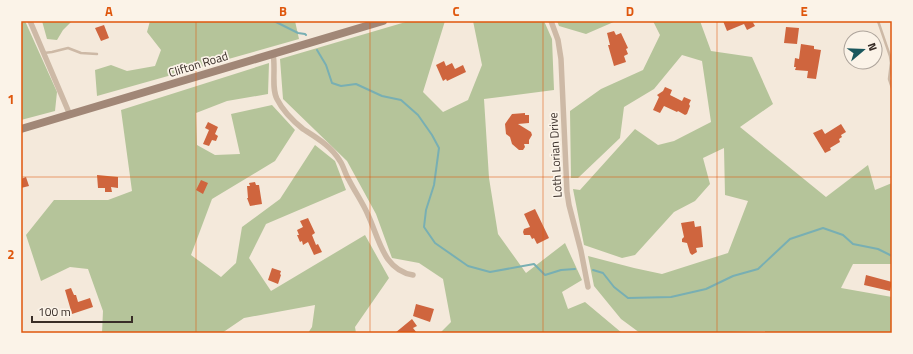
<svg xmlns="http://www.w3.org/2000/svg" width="913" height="354" font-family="'Titillium Web',sans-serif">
<rect width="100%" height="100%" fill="#f4e9db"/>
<!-- green -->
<path fill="#b5c49a" d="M 21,21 L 25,21 L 57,92 L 55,111 L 21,120 Z
M 42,21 L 72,21 L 63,30 L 57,40 L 47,39 Z
M 150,21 L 295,21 L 299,39 L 97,96 L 95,70 L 111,65 L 127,71 L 155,66 L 161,50 L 147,32 Z
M 409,21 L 445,21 L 423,92 L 443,112 L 468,100 L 482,65 L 473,21 L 544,21 L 552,39 L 554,90 L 484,99 L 489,178 L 498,234 L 526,273 L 565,243 L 582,280 L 562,292 L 568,309 L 585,302 L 622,333 L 440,333 L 451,322 L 443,279 L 419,263 L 392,258 L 376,214 L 347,161 L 283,99 L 280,59 Z
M 557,21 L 616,21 L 586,34 L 559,26 Z
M 653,21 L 700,21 L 711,51 L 752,57 L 773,104 L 740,127 L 826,197 L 868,165 L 875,190 L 892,183 L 892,264 L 853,264 L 841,288 L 892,297 L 892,333 L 765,333 L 765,331 L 731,332 L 731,333 L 640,333 L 621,319 L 594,286 L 588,256 L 634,268 L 662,274 L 728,253 L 748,201 L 725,195 L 724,148 L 703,158 L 710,184 L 695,201 L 674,212 L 635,255 L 622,258 L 584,245 L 573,189 L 580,190 L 635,129 L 658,145 L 674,141 L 711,122 L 702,61 L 682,55 L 654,89 L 624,107 L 620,138 L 578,178 L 571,178 L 570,111 L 601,89 L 643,70 L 660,35 Z
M 269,63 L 268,94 L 227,101 L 196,113 L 197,145 L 215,155 L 240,154 L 231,114 L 272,105 L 295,130 L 275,161 L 212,199 L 191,255 L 221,277 L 236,263 L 242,227 L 280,199 L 315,145 L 335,161 L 346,190 L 266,224 L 249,258 L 271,291 L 365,235 L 389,278 L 355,327 L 356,333 L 308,333 L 312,327 L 315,305 L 244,318 L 222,333 L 102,333 L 103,311 L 88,269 L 70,267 L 41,281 L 26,235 L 54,200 L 108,200 L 132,191 L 121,110 Z"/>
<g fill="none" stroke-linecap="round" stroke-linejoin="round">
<!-- stream -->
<path stroke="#78afb3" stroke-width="2" d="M 274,21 L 298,33 L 305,34 L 306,35
M 317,50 L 326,65 L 332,83 L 341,86 L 356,84 L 382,96 L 401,100 L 418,115 L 432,135 L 439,148 L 434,185 L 426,210 L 424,227 L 435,243 L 468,266 L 490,272 L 534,264 L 545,275 L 561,270 L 575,269
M 593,270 L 603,273 L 614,287 L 628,298 L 671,297 L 706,289 L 733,276 L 758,269 L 790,239 L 823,228 L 843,235 L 853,244 L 878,249 L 892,256"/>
</g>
<!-- building -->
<path fill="#cf653e" d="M 723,21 L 752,21 L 755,26 L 747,30 L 744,24 L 727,31 Z
M 104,25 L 109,38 L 101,41 L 95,28 Z
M 786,27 L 799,28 L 797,44 L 784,43 Z
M 614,31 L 616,35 L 621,33 L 628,48 L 626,49 L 628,54 L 624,56 L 626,62 L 614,66 L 608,45 L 610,45 L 607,33 Z
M 801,44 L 814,46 L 814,49 L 821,50 L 816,79 L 807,78 L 808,71 L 795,70 L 796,67 L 794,67 L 795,58 L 799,59 Z
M 444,61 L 446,66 L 452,63 L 455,69 L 463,65 L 466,72 L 447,81 L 446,79 L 443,81 L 436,65 Z
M 665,87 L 672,90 L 670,95 L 682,101 L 684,97 L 691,100 L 689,104 L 690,106 L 687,114 L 685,115 L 678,111 L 677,112 L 664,106 L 660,113 L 653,110 L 659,97 L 657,95 L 663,91 Z
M 525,113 L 525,115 L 529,115 L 529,123 L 518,124 L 531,132 L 532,135 L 529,140 L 529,144 L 524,144 L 525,147 L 523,150 L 519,150 L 512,144 L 510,137 L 506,134 L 505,124 L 512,114 Z
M 208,122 L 218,127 L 215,134 L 218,136 L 216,141 L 212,140 L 209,146 L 203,144 L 209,130 L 205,128 Z
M 841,124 L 846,132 L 841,135 L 842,137 L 839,139 L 840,142 L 830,148 L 831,150 L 825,153 L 813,133 L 822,129 L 825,134 Z
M 97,175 L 118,177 L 118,188 L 111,187 L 112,192 L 105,192 L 105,188 L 98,188 Z
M 26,177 L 29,186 L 21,188 L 21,179 Z
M 201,180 L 208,183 L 203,194 L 196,190 Z
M 255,182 L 256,185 L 259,185 L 262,204 L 250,206 L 247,198 L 248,198 L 247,186 L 250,186 L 249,183 Z
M 535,209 L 549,238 L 537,244 L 534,238 L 532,239 L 530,235 L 524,235 L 523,232 L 524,229 L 530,227 L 524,214 Z
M 308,218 L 315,233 L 312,235 L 316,245 L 318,244 L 322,252 L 314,255 L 308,242 L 303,245 L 302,241 L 300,242 L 297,235 L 299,235 L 297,230 L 303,227 L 300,221 Z
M 694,221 L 695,227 L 701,226 L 703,247 L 696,248 L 697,252 L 692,255 L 690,253 L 687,243 L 682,242 L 682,239 L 684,237 L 681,223 Z
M 272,268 L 281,271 L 280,274 L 281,275 L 278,284 L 268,280 Z
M 866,275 L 892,282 L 890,291 L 864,285 Z
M 71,288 L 74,295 L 76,295 L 78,302 L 90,298 L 93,307 L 72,314 L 65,290 Z
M 416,304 L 434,309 L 430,322 L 413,316 Z
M 412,319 L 417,326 L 413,328 L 417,333 L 395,333 Z"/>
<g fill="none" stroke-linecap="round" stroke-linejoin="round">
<!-- lane -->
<path stroke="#cdb9a6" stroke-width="2.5" d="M 878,21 L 890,56 L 891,63 L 889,79 L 892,88
M 44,53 L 52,52 L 68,48 L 81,53 L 97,54"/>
<!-- street -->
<path stroke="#cdb9a6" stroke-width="5.5" d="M 30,21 L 70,115
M 551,21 L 558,40 L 561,59 L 567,192 L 569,205 L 581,251 L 588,287
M 273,54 C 276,68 271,88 277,99 C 283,111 293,121 303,129 C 317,138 331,146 340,161 C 344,167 345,174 349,180 C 355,192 363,203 368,215 C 379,238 383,270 413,275"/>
<!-- secondary -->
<path stroke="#a18777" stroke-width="8" d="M 21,129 L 383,21"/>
</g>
<!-- grid -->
<path fill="none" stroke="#df570d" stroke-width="1" stroke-opacity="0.55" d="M 196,21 L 196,333M 370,21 L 370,333M 543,21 L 543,333M 717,21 L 717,333M 21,177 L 892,177"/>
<g text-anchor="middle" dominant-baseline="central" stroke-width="3.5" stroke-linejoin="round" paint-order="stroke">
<!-- street labels -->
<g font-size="12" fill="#382d27" stroke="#fbf3e8">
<text transform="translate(198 64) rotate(-17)">Clifton Road</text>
<text transform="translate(555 155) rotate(-93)">Loth Lorian Drive</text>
</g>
</g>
<!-- border -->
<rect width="913" height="354" fill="none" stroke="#fbf3e8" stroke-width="44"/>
<!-- north arrow -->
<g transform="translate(863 50) rotate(71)"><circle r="19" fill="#fbf3e8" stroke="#ada49b"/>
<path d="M0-3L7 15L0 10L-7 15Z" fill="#1a575d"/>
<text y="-6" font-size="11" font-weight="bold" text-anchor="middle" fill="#382d27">N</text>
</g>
<!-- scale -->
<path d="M32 316v6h100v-6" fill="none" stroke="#382d27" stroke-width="2"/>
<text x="38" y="316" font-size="12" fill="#382d27" stroke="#fbf3e8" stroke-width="3" paint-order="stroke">100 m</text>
<rect x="22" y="22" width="869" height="310" fill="none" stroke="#df570d" stroke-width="1.5"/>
<g font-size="13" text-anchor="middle" font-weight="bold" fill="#df570d">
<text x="109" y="16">A</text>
<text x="283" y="16">B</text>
<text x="456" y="16">C</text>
<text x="630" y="16">D</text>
<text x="804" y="16">E</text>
<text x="11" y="104">1</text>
<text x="11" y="259">2</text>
</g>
</svg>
